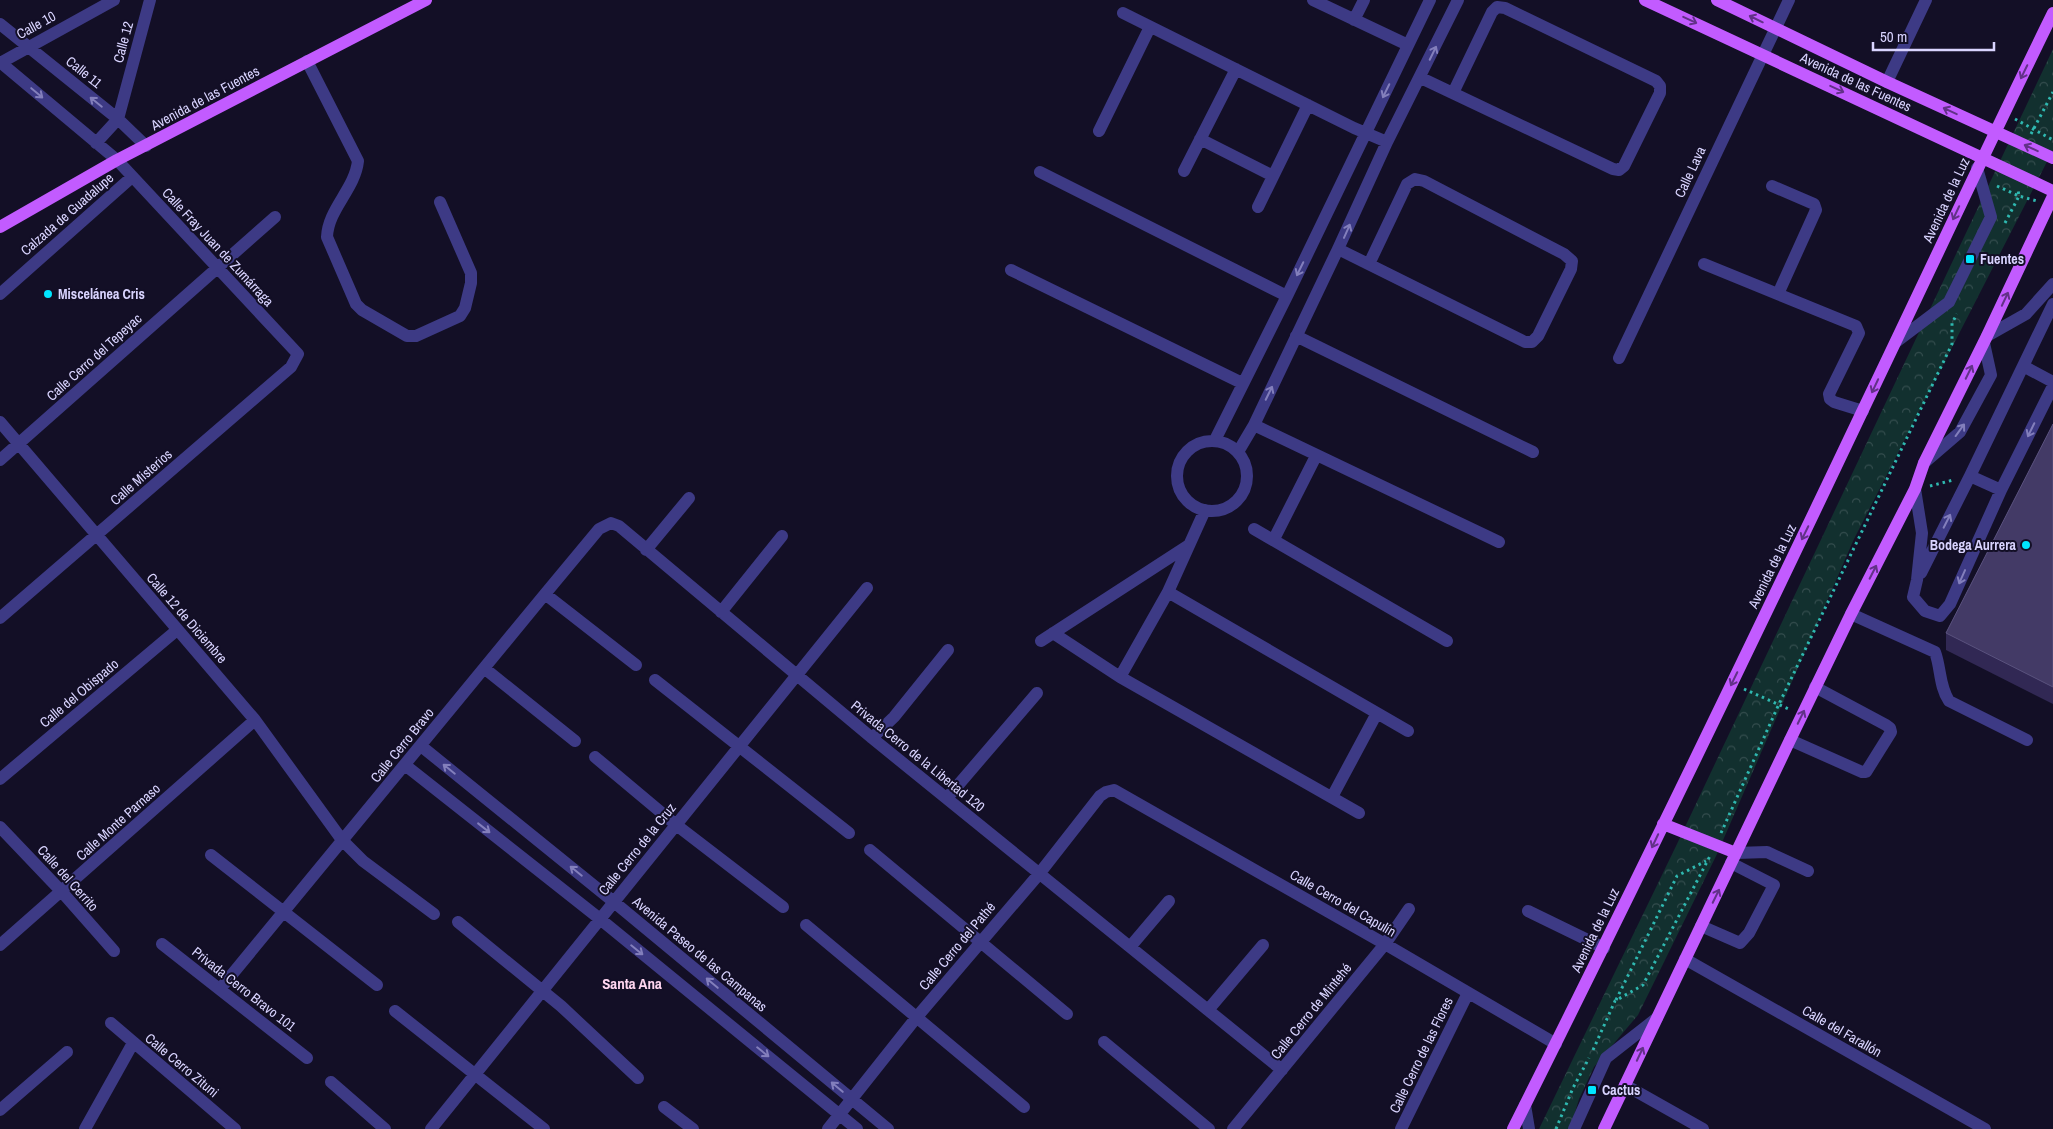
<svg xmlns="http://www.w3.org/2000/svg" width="2053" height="1129" font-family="'Archivo Narrow',sans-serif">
<defs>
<pattern id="forest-crowns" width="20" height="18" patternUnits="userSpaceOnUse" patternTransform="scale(1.25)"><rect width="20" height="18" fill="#12302f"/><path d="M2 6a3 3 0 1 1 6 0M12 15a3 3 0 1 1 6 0" fill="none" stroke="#344d4e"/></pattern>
</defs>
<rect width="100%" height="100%" fill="#130f26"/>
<!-- forest -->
<path fill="url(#forest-crowns)" d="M 2053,49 L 2053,150 L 1854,539 L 1717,854 L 1638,1015 L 1594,1067 L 1579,1099 L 1570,1129 L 1539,1129 L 1677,844 Z"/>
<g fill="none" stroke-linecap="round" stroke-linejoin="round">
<!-- path -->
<path stroke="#2fb8b0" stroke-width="3" stroke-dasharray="2.5 4" stroke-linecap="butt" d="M 2015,119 L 2053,140
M 2031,134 L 2053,92
M 1997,186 L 2019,196 L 2037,201
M 2005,223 L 2019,196 L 2018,190
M 1930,486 L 1953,480
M 1744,689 L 1791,710
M 1721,833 L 1779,704 L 1952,344 L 1952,323 L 1957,314
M 1616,1000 L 1677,876 L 1706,861
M 1593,1050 L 1615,1001 L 1643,985 L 1710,856
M 1556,1129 L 1573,1088 L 1589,1058"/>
<!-- minor -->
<path stroke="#3d3a85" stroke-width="12" d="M 1313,0 L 1408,45
M 1123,13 L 1354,128 L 1387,142
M 1354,20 L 1364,0
M 0,24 L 118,119 L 146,146
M 307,61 L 358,161 C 355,189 328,209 327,237 L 356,304 L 362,310 L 407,336 L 416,336 L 460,316 L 465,308 L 471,283 L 471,273 L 440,202
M 0,62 L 117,160 L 298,354 L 291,367 L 0,618
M 0,63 L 114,0
M 1421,78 L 1613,169 L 1619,170 L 1624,166 L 1660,93 L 1660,86 L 1656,81 L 1505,8 L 1497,7 L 1492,12 L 1453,93
M 1887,82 L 1926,0
M 1099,131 L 1150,27
M 1200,139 L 1273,176
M 96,143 L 118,119 L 150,0
M 1184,171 L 1236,69
M 1040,172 L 1287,296
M 1772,186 L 1814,204 L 1816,210 L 1778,294
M 1258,207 L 1308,105
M 1338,249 L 1525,342 L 1532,342 L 1538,336 L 1571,269 L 1572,261 L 1564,254 L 1424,181 L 1415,179 L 1407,184 L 1369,264
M 1704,264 L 1856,326 L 1859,333 L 1829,394 L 1830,399 L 1834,402 L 1863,411
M 1011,270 L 1242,383
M 0,294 L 132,177
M 1296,336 L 1533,452
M 1987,336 L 2026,314 L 2053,284
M 1896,342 L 1949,302 L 1991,217 L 1977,168
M 1619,358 L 1789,0
M 2023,366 L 2053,382
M 0,422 L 255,720 L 342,840 L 363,861 L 434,914
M 1254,425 L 1499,542
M 1215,440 L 1287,296 L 1430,0
M1177 476a35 35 0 1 1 70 0a35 35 0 1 1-70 0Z
M 1238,452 L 1254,425 L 1338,249 L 1387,142 L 1458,0
M 0,460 L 275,217
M 1924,463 L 1960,432 L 1991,375 L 1984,343
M 1970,476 L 2001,490
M 1915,489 L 1922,533 L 1917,580 L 1913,597 L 1925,611 L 1940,616 L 1950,604 L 2001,490 L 2053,386
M 1254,529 L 1447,641
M 1274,539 L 1316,456
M 646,550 L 689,498
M 1921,573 L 1970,476 L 2053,304
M 1168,592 L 1408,731
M 545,594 L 636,665
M 721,612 L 782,536
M 1851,614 L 1935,652 C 1941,668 1939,686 1949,701 L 2027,740
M 1053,633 L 1120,677 L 1359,813
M 1041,641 L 1189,545
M 484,668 L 575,741
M 1120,677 L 1168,592 L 1205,510
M 655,680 L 849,833
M 872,738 L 894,717 L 948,650
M 1790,740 L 1862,772 L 1866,772 L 1891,732 L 1890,728 L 1886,725 L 1815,687
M 421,746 L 614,902 L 888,1129
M 595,757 L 675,824 L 783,907
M 405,765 L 600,919 L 857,1129
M 0,779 L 177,630
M 1332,797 L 1377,713
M 947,798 L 1037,693
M 0,827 L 62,892 L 114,951
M 870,850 L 1067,1014
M 1736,853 L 1767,852 L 1808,871
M 211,855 L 377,985
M 1528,911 L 1604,948
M 458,922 L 561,1006 L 638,1078
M 806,925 L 1024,1107
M 1701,926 L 1740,943 L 1749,933 L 1774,885 L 1731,863
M 162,944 L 307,1058
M 0,945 L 255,720
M 1130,947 L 1169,901
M 1685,959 L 1985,1129
M 220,989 L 545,594 L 599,529 L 611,523 L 619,526 L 872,738 L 1282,1070
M 1208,1010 L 1263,945
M 395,1011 L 544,1129
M 111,1023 L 235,1129
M 1104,1042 L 1209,1129
M 331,1082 L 385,1129
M 1625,1085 L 1703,1129
M 1525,1105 L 1529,1129
M 664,1107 L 693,1129
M 0,1110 L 67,1052
M 85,1129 L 133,1043
M 431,1129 L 867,588
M 828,1129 L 916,1018 L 1039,874 L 1100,796 L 1106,792 L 1114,790 L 1385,944 L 1556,1044
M 1233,1129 L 1385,944 L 1409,909
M 1401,1129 L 1468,993
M 1574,1129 L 1606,1058 L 1657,1018"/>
<!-- major -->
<path stroke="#c25bff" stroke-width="12" d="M 1645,0 L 2053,191
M 1717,0 L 1887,82 L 2053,158
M 0,227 L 117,160 L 426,0
M 1663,824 L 1736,853
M 1513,1129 C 1632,891 1748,652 1862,412 C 1926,279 1988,145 2053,13
M 1604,1129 L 1790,740 L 1851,614 L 1915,489 L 1924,463 L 1987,336 L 2053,196"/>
</g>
<!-- wall -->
<path fill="#312854" d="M 2053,424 L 2053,704 L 1946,650 L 1946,633 Z"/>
<!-- building -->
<path fill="#433a66" stroke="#5a527e" d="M 2053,424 L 2053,687 L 1946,633 Z"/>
<!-- one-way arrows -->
<defs><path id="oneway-shaft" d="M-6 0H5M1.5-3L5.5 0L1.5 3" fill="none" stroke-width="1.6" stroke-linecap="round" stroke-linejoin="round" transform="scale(1.25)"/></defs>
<g stroke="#623188">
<use href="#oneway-shaft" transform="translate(1756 19) rotate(-154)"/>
<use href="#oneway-shaft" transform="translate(1690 20) rotate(25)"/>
<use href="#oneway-shaft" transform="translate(2024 72) rotate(116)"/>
<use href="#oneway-shaft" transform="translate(1837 89) rotate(25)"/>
<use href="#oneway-shaft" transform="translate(1950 111) rotate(-155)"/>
<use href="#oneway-shaft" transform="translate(2031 148) rotate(-155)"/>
<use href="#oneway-shaft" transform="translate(1956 213) rotate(115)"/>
<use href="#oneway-shaft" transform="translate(2005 299) rotate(-65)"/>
<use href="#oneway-shaft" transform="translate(1969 372) rotate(-64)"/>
<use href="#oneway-shaft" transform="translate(1875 386) rotate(115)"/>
<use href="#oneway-shaft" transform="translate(1805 533) rotate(116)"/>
<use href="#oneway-shaft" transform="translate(1873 572) rotate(-63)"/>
<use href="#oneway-shaft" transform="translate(1734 679) rotate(116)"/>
<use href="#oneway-shaft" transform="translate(1801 717) rotate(-64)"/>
<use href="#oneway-shaft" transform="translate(1655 841) rotate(115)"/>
<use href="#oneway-shaft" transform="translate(1716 896) rotate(-64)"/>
<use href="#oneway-shaft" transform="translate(1640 1054) rotate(-65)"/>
</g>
<g stroke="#837fbc">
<use href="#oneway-shaft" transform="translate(1433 53) rotate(-64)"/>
<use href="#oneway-shaft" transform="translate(1386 91) rotate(116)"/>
<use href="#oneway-shaft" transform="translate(37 93) rotate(40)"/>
<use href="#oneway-shaft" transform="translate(96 102) rotate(-141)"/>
<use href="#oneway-shaft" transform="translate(1347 231) rotate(-66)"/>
<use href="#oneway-shaft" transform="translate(1300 269) rotate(116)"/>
<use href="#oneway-shaft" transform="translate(1269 393) rotate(-64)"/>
<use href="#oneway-shaft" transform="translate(1960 430) rotate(-54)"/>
<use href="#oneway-shaft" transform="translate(2031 430) rotate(116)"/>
<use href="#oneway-shaft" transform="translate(1947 521) rotate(-63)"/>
<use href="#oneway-shaft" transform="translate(1962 577) rotate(114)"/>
<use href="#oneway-shaft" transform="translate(449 769) rotate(-141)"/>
<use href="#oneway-shaft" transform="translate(484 828) rotate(38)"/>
<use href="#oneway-shaft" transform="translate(576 871) rotate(-141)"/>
<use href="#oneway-shaft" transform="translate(637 950) rotate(39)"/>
<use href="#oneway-shaft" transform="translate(712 983) rotate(-140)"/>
<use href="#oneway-shaft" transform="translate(763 1052) rotate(39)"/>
<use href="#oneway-shaft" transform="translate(837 1087) rotate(-140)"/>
</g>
<!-- markers -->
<g fill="#00e5ff" stroke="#130f26" stroke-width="2">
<rect x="1965" y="254" width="10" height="10" rx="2.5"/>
<circle cx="48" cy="294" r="5"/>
<circle cx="2026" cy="545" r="5"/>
<rect x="1587" y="1085" width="10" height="10" rx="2.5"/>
</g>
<g text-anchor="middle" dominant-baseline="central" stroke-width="4" stroke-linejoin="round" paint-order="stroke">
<!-- street labels -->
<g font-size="14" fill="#d9d4ff" stroke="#130f26">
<text transform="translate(36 25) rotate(-29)">Calle 10</text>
<text transform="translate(123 42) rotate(-75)">Calle 12</text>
<text transform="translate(84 72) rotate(39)">Calle 11</text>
<text transform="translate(1856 82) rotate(25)">Avenida de las Fuentes</text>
<text transform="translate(205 98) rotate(-28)">Avenida de las Fuentes</text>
<text transform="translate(1690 172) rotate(-65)">Calle Lava</text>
<text transform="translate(1946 200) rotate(-65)">Avenida de la Luz</text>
<text transform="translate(67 214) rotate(-41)">Calzada de Guadalupe</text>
<text transform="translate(218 247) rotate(47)">Calle Fray Juan de Zumárraga</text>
<text transform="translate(94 357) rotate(-42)">Calle Cerro del Tepeyac</text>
<text transform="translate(141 477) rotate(-41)">Calle Misterios</text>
<text transform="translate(1772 566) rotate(-64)">Avenida de la Luz</text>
<text transform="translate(187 618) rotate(49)">Calle 12 de Diciembre</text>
<text transform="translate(79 693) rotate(-40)">Calle del Obispado</text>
<text transform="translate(402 745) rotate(-51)">Calle Cerro Bravo</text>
<text transform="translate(918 756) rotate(39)">Privada Cerro de la Libertad 120</text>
<text transform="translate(118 822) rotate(-42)">Calle Monte Parnaso</text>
<text transform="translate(637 849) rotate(-51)">Calle Cerro de la Cruz</text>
<text transform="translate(68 878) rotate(48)">Calle del Cerrito</text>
<text transform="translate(1343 903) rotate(30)">Calle Cerro del Capulín</text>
<text transform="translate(1595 930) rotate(-64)">Avenida de la Luz</text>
<text transform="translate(957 946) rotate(-50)">Calle Cerro del Pathé</text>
<text transform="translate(700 954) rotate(40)">Avenida Paseo de las Campanas</text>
<text transform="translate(244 989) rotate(38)">Privada Cerro Bravo 101</text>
<text transform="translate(1311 1011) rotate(-51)">Calle Cerro de Mintehé</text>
<text transform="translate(1842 1031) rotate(30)">Calle del Farallón</text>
<text transform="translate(1421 1055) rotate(-64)">Calle Cerro de las Flores</text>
<text transform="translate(182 1065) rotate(40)">Calle Cerro Zituni</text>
</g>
<!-- poi labels -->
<g font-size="14" font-weight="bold" fill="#d9d4ff" stroke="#130f26" text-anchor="start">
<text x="1980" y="259">Fuentes</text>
<text x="58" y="294">Miscelánea Cris</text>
<text x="2016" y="545" text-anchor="end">Bodega Aurrera</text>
<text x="1602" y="1090">Cactus</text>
</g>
<!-- neighbourhood labels -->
<g font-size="15" font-weight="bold" fill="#ffd6f0" stroke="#130f26">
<text x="632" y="983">Santa Ana</text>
</g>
</g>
<!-- scale -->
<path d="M1873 42v8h121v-8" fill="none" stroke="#d9d4ff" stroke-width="2.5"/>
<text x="1880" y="42" font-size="15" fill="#d9d4ff" stroke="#130f26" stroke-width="4" paint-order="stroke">50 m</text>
</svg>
